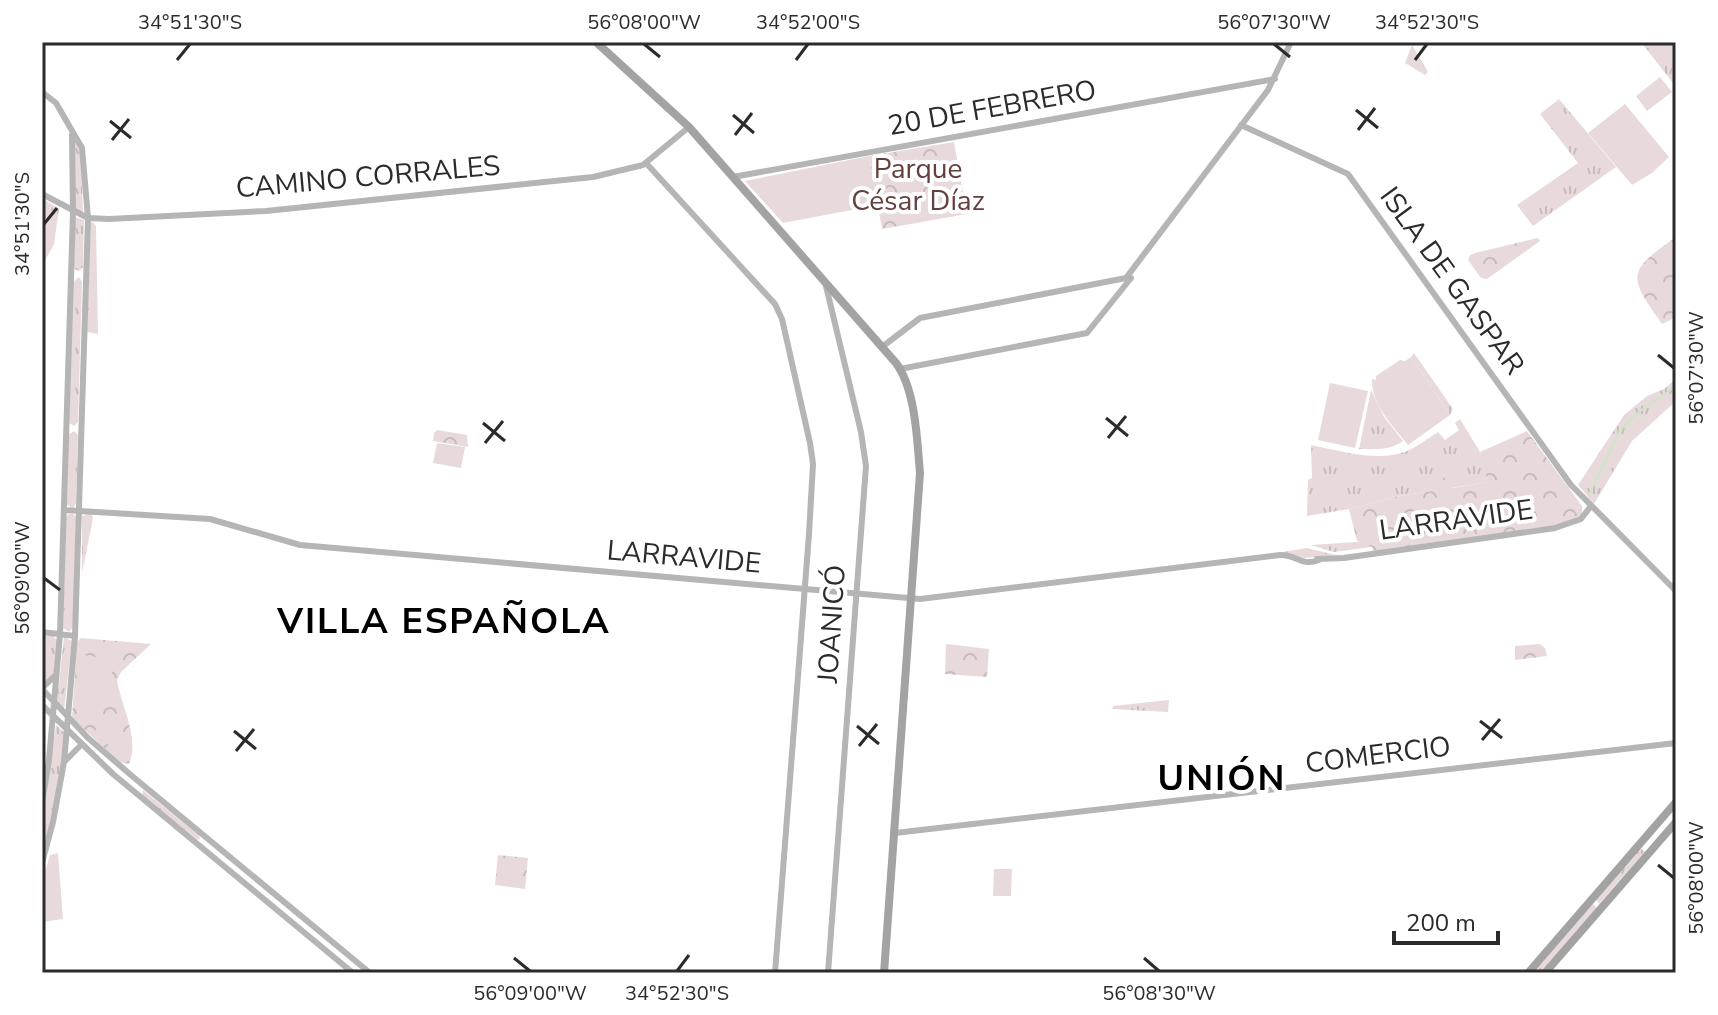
<svg xmlns="http://www.w3.org/2000/svg" width="1718" height="1015" font-family="'Nunito Sans',sans-serif">
<defs>
<pattern id="grass-tufts" width="24" height="20" patternUnits="userSpaceOnUse" patternTransform="scale(2)"><rect width="24" height="20" fill="#e8dada"/><path d="M3 7l-1-3M5 7V3M7 7l1-3M15 17l-1-3M17 17v-4M19 17l1-3" fill="none" stroke="#c7bbbb"/></pattern>
<pattern id="park-crowns" width="20" height="18" patternUnits="userSpaceOnUse" patternTransform="scale(2)"><rect width="20" height="18" fill="#e8dada"/><path d="M2 6a3 3 0 1 1 6 0M12 15a3 3 0 1 1 6 0" fill="none" stroke="#c7bbbb"/></pattern>
</defs>
<rect width="100%" height="100%" fill="#fff"/>
<!-- grass -->
<path fill="url(#grass-tufts)" d="M 1641,42 L 1676,42 L 1676,87 Z
M 1559,99 L 1616,167 L 1533,226 L 1517,205 L 1578,163 L 1540,114 Z
M 74,137 L 81,154 L 83,214 L 74,210 Z
M 42,198 L 59,209 L 54,244 L 42,266 Z
M 75,217 L 84,220 L 83,267 L 79,271 L 74,269 Z
M 93,222 L 96,226 L 98,334 L 87,332 L 90,223 Z
M 79,277 L 82,282 L 78,422 L 74,426 L 69,423 L 73,282 Z
M 1414,353 L 1453,409 L 1450,415 L 1411,357 Z
M 1676,379 L 1676,401 L 1632,441 L 1594,504 L 1578,485 L 1624,415 L 1647,396 L 1664,389 Z
M 1371,390 L 1384,417 L 1403,441 C 1389,451 1375,449 1359,449 Z
M 1460,419 L 1480,452 L 1489,482 L 1400,496 L 1349,509 L 1307,516 L 1308,480 L 1312,478 L 1311,445 C 1340,451 1377,462 1405,452 C 1417,447 1427,439 1438,432 L 1445,440 L 1459,430 L 1455,423 Z
M 74,431 L 78,435 L 76,503 L 73,508 L 67,505 L 68,435 Z
M 91,513 L 93,518 L 82,573 L 82,516 Z
M 68,514 L 73,514 L 76,517 L 73,627 L 69,632 L 63,628 L 66,518 Z
M 1356,542 L 1364,542 L 1372,547 L 1334,552 L 1311,545 Z
M 1307,548 L 1335,555 L 1373,552 L 1304,558 L 1283,552 Z
M 42,635 L 53,636 L 57,640 L 54,674 L 42,684 Z
M 64,637 L 72,641 L 64,710 L 57,702 Z
M 1169,700 L 1168,712 L 1112,709 L 1113,706 Z
M 56,725 L 65,733 L 60,775 L 47,837 L 42,841 L 42,816 Z
M 143,790 L 199,835 L 200,839 L 198,840 L 142,796 Z
M 1640,848 L 1645,852 L 1599,904 L 1596,899 Z
M 1593,904 L 1597,908 L 1541,973 L 1532,973 Z"/>
<!-- park -->
<path fill="url(#park-crowns)" d="M 1412,45 L 1428,72 L 1425,75 L 1405,63 Z
M 954,142 L 967,214 L 882,229 L 869,156 Z
M 1676,237 L 1676,317 L 1662,324 C 1628,276 1626,272 1676,237 Z
M 1538,238 L 1540,241 L 1487,279 L 1481,278 L 1468,260 L 1470,255 L 1475,253 Z
M 437,430 L 467,435 L 468,447 L 433,441 L 434,433 Z
M 1527,431 L 1582,506 L 1582,516 L 1563,524 L 1373,551 L 1372,547 L 1357,541 L 1349,509 L 1400,496 L 1438,490 L 1438,477 L 1442,476 L 1451,482 L 1453,488 L 1488,482 L 1480,452 Z
M 81,638 L 151,644 L 121,672 L 117,680 C 121,706 140,738 129,764 L 119,762 L 72,718 L 77,642 Z
M 946,644 L 989,649 L 987,677 L 945,674 Z
M 1540,644 L 1545,648 L 1547,656 L 1515,660 L 1515,646 Z
M 498,855 L 528,858 L 525,889 L 495,885 Z"/>
<!-- pitch -->
<path fill="#e8dada" d="M 1660,77 L 1672,92 L 1647,111 L 1636,96 Z
M 1625,104 L 1669,157 L 1652,173 L 1632,185 L 1588,133 Z
M 869,156 L 878,205 L 783,223 L 745,181 Z
M 1411,357 L 1450,415 L 1408,445 C 1393,426 1371,404 1372,379 L 1376,380 L 1376,376 L 1400,360 L 1405,361 Z
M 1330,383 L 1368,391 L 1355,448 L 1318,440 Z
M 437,443 L 465,447 L 461,468 L 433,463 Z
M 82,655 L 114,659 L 107,707 L 75,703 Z
M 108,717 L 129,737 L 116,752 L 94,732 Z
M 58,853 L 63,919 L 42,922 L 42,882 L 50,855 Z
M 994,869 L 1012,869 L 1011,896 L 993,896 Z"/>
<g fill="none" stroke-linecap="round" stroke-linejoin="round">
<!-- stream -->
<path stroke="#cae7c7" stroke-width="2" d="M 1589,495 L 1620,430 L 1636,414 L 1676,386"/>
<!-- secondary -->
<path stroke="#b5b5b5" stroke-width="6" d="M 42,92 L 56,103 L 82,148 L 88,218 L 75,636 L 64,762 L 53,822 L 42,863
M 1241,125 L 1348,174 L 1571,485 L 1676,591
M 646,163 L 775,304 L 782,319 L 810,443 L 813,464 L 809,534 L 775,973
M 733,177 L 1275,79
M 42,194 L 88,218 L 109,219 L 266,211 L 593,177 L 643,165 L 689,127
M 826,286 L 861,432 L 866,466 L 828,973
M 882,347 L 920,318 L 1126,278 L 1268,90 L 1291,42
M 900,369 L 1087,333 L 1131,278
M 64,510 L 210,519 L 300,545 L 920,599 L 1280,555 C 1297,554 1300,567 1319,560
M 1317,559 L 1344,558 L 1555,528 L 1581,519 L 1591,506
M 42,632 L 75,636
M 42,688 L 56,675
M 42,689 L 88,738 L 132,776 L 370,973
M 42,705 L 113,774 L 353,973
M 64,762 L 81,745
M 42,802 L 49,760 L 60,634 L 73,212 L 72,135
M 895,833 L 1676,743"/>
<!-- primary -->
<path stroke="#a3a3a3" stroke-width="8" d="M 596,42 L 689,127 L 896,363 C 916,390 917,441 920,473 L 884,973
M 1528,973 L 1676,802
M 1545,973 L 1676,822"/>
</g>
<!-- ticks -->
<path fill="none" stroke="#2b2b2b" stroke-width="3" d="M 644,44 L 660,57M 1274,44 L 1290,57M 177,60 L 190,44M 796,60 L 808,44M 1415,60 L 1427,44M 1356,110 L 1378,128M 733,115 L 754,133M 110,121 L 131,138M 1358,130 L 1375,108M 735,135 L 752,113M 112,140 L 129,119M 44,224 L 57,208M 1658,355 L 1674,368M 1106,418 L 1128,436M 483,423 L 505,441M 1108,438 L 1126,416M 485,443 L 503,421M 44,578 L 60,590M 1480,721 L 1502,738M 857,726 L 879,744M 234,731 L 256,749M 1482,740 L 1500,719M 859,746 L 877,724M 236,751 L 254,729M 1658,865 L 1674,878M 514,958 L 530,971M 1144,958 L 1159,971M 677,971 L 689,955"/>
<g text-anchor="middle" dominant-baseline="central" stroke-width="8" stroke-linejoin="round" paint-order="stroke">
<!-- street labels -->
<g font-size="28" fill="#2b2b2b" stroke="#fff">
<text transform="translate(992 108) rotate(-10)">20 DE FEBRERO</text>
<text transform="translate(368 177) rotate(-5)">CAMINO CORRALES</text>
<text transform="translate(1452 281) rotate(54)">ISLA DE GASPAR</text>
<text transform="translate(1456 520) rotate(-8)">LARRAVIDE</text>
<text transform="translate(684 557) rotate(5)">LARRAVIDE</text>
<text transform="translate(832 624) rotate(-86)">JOANICÓ</text>
<text transform="translate(1378 755) rotate(-7)">COMERCIO</text>
</g>
<!-- park labels -->
<g font-size="28" fill="#633f3d" stroke="#fff">
<text x="918" y="169">Parque<tspan x="918" dy="32">César Díaz</tspan></text>
</g>
<!-- district labels -->
<g font-size="36" font-weight="bold" letter-spacing="2" fill="#000" stroke="#fff">
<text x="444" y="621">VILLA ESPAÑOLA</text>
<text x="1222" y="778">UNIÓN</text>
</g>
</g>
<!-- border -->
<rect width="1718" height="1015" fill="none" stroke="#ffffff" stroke-width="88"/>
<!-- scale -->
<path d="M1394 931v12h104v-12" fill="none" stroke="#2b2b2b" stroke-width="4"/>
<text x="1406" y="931" font-size="24" fill="#2b2b2b" stroke="#ffffff" stroke-width="6" paint-order="stroke">200 m</text>
<rect x="44" y="44" width="1630" height="927" fill="none" stroke="#2b2b2b" stroke-width="3"/>
<g font-size="20" text-anchor="middle" fill="#2b2b2b">
<text x="190" y="29">34°51'30"S</text>
<text x="644" y="29">56°08'00"W</text>
<text x="808" y="29">34°52'00"S</text>
<text x="1274" y="29">56°07'30"W</text>
<text x="1427" y="29">34°52'30"S</text>
<text transform="translate(22 224) rotate(-90)" y="7">34°51'30"S</text>
<text transform="translate(1696 368) rotate(-90)" y="7">56°07'30"W</text>
<text transform="translate(22 578) rotate(-90)" y="7">56°09'00"W</text>
<text transform="translate(1696 878) rotate(-90)" y="7">56°08'00"W</text>
<text x="530" y="1000">56°09'00"W</text>
<text x="677" y="1000">34°52'30"S</text>
<text x="1159" y="1000">56°08'30"W</text>
</g>
</svg>
